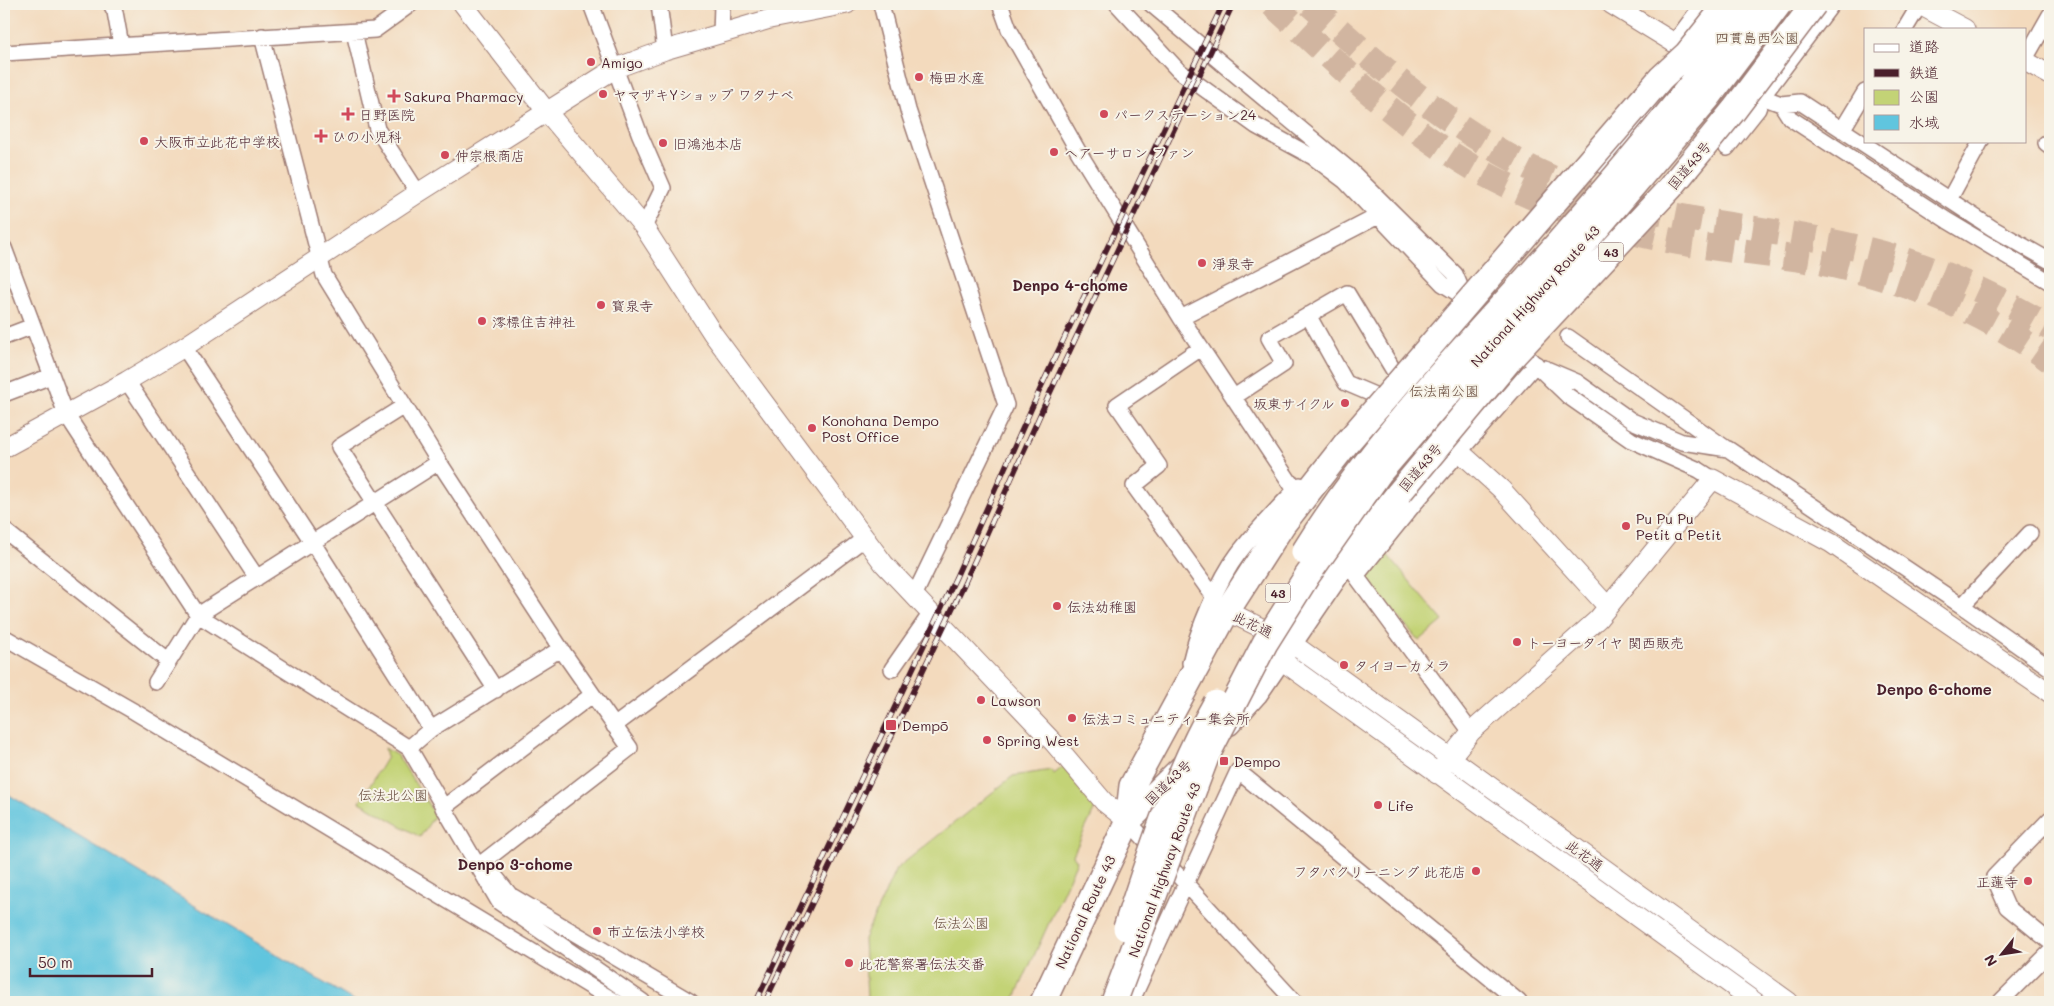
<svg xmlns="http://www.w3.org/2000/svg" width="2054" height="1006" font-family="Mali,'Klee One',sans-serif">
<rect width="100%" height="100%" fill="#f7f3e8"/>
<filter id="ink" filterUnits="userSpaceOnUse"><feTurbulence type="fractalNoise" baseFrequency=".02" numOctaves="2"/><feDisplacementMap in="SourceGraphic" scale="10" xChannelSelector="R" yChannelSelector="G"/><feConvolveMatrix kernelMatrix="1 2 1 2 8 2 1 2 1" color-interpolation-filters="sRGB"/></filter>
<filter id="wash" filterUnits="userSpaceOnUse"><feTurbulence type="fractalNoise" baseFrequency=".0096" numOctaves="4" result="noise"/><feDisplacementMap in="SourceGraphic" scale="20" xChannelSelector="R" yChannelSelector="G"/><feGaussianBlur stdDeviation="1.12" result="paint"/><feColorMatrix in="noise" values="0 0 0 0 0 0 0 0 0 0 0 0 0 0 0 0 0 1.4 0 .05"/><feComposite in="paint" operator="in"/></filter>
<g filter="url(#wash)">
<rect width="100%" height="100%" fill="#f3dabd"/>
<!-- green -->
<path fill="#c3d376" stroke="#867950" d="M 1385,552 L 1443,621 L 1419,641 L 1365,577 Z
M 385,748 L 398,756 L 435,815 L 420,837 L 360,802 L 387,757 Z
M 1064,766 L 1097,804 L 1073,855 L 1077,861 L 1013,1002 L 864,1002 L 867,997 L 864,939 L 896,869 L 1013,776 L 1051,770 L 1054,774 Z"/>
<!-- water -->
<path fill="#60c5de" stroke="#557284" d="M 4,792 L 356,1002 L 4,1002 Z"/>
</g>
<g filter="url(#ink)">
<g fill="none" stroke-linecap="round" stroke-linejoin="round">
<!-- motorway-tunnel -->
<path stroke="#d1b5a0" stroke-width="26" stroke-dasharray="26 13" stroke-linecap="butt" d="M 1272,4 C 1335,61 1398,124 1472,167 C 1520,194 1571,214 1622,229 C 1680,246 1740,250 1800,259 C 1888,273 1978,306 2050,360
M 1310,4 C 1392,78 1476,151 1581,190 C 1671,224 1768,226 1860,248 C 1929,264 1990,292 2050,328"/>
<!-- minor casing -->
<g stroke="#9e7c74" stroke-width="18">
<path id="minor" d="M 111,4 L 115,12 L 121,45
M 591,4 L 640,135 L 663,188 L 644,227
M 659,4 L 665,50
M 881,4 L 908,110 L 1006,405 L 914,596
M 1000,4 L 1009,29 L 1078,151 L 1181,318 L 1295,490
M 1117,4 L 1178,70 L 1256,126 L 1313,157 L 1345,181 L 1443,284 L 1465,298 L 1493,325
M 1151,4 L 1351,171 L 1455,274 L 1465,298
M 1905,29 L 1920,4
M 354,32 L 377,129 L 418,193
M 721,35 L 722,4
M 262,36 L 324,275 L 439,462 L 563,652 L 630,748 L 478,866
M 1674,43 L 1703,4
M 4,53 L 375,30 L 411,4
M 2025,59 L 2050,15
M 1762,97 L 1781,104 L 1800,102 L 1992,228 L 2050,261
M 1781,104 L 1790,118 L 1948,221 L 2050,282
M 1842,130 L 1865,92
M 2046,143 L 2050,146
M 1727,148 L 1758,109 L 1762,97 L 1832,4
M 1949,200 L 1981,141
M 4,248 L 66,414 L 198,615 L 409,748 L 499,902 L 643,1002
M 1308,315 L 1346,383 L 1379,397
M 1181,318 L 1378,216
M 4,337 L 33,326
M 1568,337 L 1724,447
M 1514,344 L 1568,396 L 1631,440 L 1699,470 L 1713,479
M 184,347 L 313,543 L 431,729
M 1201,348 L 1117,405 L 1159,466 L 1134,486 L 1214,597
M 1544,368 L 1577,382 L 1632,421 L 1682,442 L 1728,449 L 1962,606 L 2050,668
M 127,381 L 257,578
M 4,394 L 51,376
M 1234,397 L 1284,364 L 1269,338 L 1347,293 L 1397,376
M 404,406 L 339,447 L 496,690
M 4,530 L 168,661
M 1962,606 L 2030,533
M 4,637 L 135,712 L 616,1002
M 1190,663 C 1197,631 1219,579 1238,554 C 1257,529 1279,507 1300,485
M 892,669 L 931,613
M 156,682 L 198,615 L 439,462
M 614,726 L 865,538
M 1471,732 L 1356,576 L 1414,504 L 1536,364
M 409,748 L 431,729 L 554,653 L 563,652
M 443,808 L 592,695
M 2050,819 L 1994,877 L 2007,907 L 2050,942
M 1128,821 L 1295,1002
M 486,880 L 494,875 L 510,895 L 691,1002
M 1131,1002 L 1238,771 L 1519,1002
M 2000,1002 L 2050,952"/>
</g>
<!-- tertiary casing -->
<g stroke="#9e7c74" stroke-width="21">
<path id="tertiary" d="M 463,4 L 547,112 L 644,227 L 713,334 L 884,564 L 1054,743 L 1104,802 L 1128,821
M 1611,4 L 1762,97
M 1918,4 L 1965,29
M 2025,61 L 2050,75
M 4,448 L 127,381 L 184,347 L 418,193 L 616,68 L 665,50 L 770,19 L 847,4
M 1460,452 L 1501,489 L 1608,607
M 1227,611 L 1290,642 L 1789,1002
M 1270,652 L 1755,1002
M 1437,774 L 1471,732 L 1598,619 L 1713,479 L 1831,543 L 2050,693"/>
</g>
<!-- trunk casing -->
<g stroke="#9e7c74" stroke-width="28">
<path id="trunk" d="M 1609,164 L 1671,85 L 1682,63
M 1228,723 L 1255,693 L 1341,567 L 1399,493
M 1128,821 L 1185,765
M 1043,1002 L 1128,821 L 1132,786 L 1227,611 L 1283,524 L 1345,445"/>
</g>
<!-- minor -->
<use href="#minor" stroke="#fff" stroke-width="15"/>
<!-- tertiary -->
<use href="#tertiary" stroke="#fff" stroke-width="19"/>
<!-- trunk -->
<use href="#trunk" stroke="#fff" stroke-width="25"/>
<!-- rail casing -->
<g stroke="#4a1f2b" stroke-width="5.5">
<path id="rail" d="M 756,1002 L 956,577 L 1042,385 L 1223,4
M 765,1002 L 965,582 L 1049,395 L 1233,4"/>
</g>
<!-- rail -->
<use href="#rail" stroke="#f7f3e8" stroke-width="4" stroke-dasharray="11" stroke-linecap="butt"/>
<!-- trunk-bridge casing -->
<g stroke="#9e7c74" stroke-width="28" stroke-linecap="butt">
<path id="trunk-bridge" d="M 1345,445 L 1661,78 L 1687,54 L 1727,4
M 1399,493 L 1512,357 L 1670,188 L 1734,110 L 1814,4
M 1304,552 C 1374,438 1470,343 1558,243 C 1626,166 1692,86 1754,4
M 1126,928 C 1151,851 1176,773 1216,703
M 1114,1002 L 1206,757 L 1265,643 L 1307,576 L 1380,472 L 1441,401 L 1574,255 L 1707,99 L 1779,4"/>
</g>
<!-- trunk-bridge -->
<use href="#trunk-bridge" stroke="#fff" stroke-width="25"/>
</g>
</g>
<!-- markers -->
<g fill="#d1495b" stroke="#f7f3e8" stroke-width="2">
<circle cx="591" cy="62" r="5"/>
<circle cx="919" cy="77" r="5"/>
<circle cx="603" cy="94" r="5"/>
<path d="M391.5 88.5h5v5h5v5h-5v5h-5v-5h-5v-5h5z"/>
<path d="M345.5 106.5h5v5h5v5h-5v5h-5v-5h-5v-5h5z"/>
<circle cx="1104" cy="114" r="5"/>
<path d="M318.5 128.5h5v5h5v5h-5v5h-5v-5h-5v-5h5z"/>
<circle cx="144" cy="141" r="5"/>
<circle cx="663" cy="143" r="5"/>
<circle cx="1054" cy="152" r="5"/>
<circle cx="445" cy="155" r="5"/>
<circle cx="1202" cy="263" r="5"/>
<circle cx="601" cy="305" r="5"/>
<circle cx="482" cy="321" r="5"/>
<circle cx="1345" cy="403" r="5"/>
<circle cx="812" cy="428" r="5"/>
<circle cx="1626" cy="526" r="5"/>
<circle cx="1057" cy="606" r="5"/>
<circle cx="1517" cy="642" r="5"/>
<circle cx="1344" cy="665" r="5"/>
<circle cx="981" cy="700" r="5"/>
<circle cx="1072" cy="718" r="5"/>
<rect x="885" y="719" width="12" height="12" rx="2.5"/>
<circle cx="987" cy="740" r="5"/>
<rect x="1219" y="756" width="10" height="10" rx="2.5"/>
<circle cx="1378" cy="805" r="5"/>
<circle cx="1476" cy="871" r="5"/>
<circle cx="2028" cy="881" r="5"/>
<circle cx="597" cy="931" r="5"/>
<circle cx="849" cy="963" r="5"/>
</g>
<g text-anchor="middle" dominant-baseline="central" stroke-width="4" stroke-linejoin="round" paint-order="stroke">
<!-- shield labels -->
<g fill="#f7f3e8" stroke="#7e5f64" stroke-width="1">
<rect x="1598.5" y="242.5" width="25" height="19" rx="4"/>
<rect x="1265.5" y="583.5" width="25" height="19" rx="4"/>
</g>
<g font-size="12" font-weight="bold" fill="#4a1f2b">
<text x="1611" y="252">43</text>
<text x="1278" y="593">43</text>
</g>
<!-- park labels -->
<g font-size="14" fill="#684c3e" stroke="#f7f3e8">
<text x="1757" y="37">四貫島西公園</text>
<text x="1444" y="390">伝法南公園</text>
<text x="393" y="794">伝法北公園</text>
<text x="961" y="922">伝法公園</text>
</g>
<!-- poi labels -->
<g font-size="14" fill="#4a1f2b" stroke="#f7f3e8" text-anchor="start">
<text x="601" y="62">Amigo</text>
<text x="929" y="77">梅田水産</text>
<text x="613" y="94">ヤマザキYショップ ワタナベ</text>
<text x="404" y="96">Sakura Pharmacy</text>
<text x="359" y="114">日野医院</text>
<text x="1114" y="114">パークステーション24</text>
<text x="332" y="136">ひの小児科</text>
<text x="154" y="141">大阪市立此花中学校</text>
<text x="673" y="143">旧鴻池本店</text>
<text x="1064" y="152">ヘアーサロン ファン</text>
<text x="455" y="155">仲宗根商店</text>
<text x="1212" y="263">淨泉寺</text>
<text x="611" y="305">寳泉寺</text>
<text x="492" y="321">澪標住吉神社</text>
<text x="1335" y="403" text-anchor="end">坂東サイクル</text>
<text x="822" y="420">Konohana Dempo<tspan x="822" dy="16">Post Office</tspan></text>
<text x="1636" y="518">Pu Pu Pu<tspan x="1636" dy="16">Petit a Petit</tspan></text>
<text x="1067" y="606">伝法幼稚園</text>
<text x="1527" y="642">トーヨータイヤ 関西販売</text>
<text x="1354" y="665">タイヨーカメラ</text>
<text x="991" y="700">Lawson</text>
<text x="1082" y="718">伝法コミュニティー集会所</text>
<text x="902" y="725">Dempō</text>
<text x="997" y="740">Spring West</text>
<text x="1234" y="761">Dempo</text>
<text x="1388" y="805">Life</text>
<text x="1466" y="871" text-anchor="end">フタバクリーニング 此花店</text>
<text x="2018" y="881" text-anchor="end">正蓮寺</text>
<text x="607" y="931">市立伝法小学校</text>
<text x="859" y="963">此花警察署伝法交番</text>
</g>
<!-- street labels -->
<g font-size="14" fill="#4a1f2b" stroke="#f7f3e8">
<text transform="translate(1689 165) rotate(-50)">国道43号</text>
<text transform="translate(1535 296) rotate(-48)">National Highway Route 43</text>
<text transform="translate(1420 467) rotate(-50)">国道43号</text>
<text transform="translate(1253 624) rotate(26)">此花通</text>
<text transform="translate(1168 782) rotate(-44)">国道43号</text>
<text transform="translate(1585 855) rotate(36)">此花通</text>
<text transform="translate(1164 870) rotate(-70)">National Highway Route 43</text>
<text transform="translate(1085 912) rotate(-65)">National Route 43</text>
</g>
<!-- neighbourhood labels -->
<g font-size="15" font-weight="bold" fill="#4a1f2b" stroke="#f7f3e8">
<text x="1070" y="285">Denpo 4-chome</text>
<text x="1934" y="689">Denpo 6-chome</text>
<text x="515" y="864">Denpo 3-chome</text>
</g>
</g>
<!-- margin -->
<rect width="2054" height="1006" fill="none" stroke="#f7f3e8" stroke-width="20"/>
<!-- legend -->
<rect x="1864" y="28" width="162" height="115" fill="#f7f3e8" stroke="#b29e9c"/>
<rect x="1874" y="44" width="25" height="8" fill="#ffffff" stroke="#b29e9c"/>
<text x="1909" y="52" font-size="15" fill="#4a1f2b">道路</text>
<rect x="1874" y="69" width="25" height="8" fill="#4a1f2b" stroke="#b29e9c"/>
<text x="1909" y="78" font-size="15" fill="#4a1f2b">鉄道</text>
<rect x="1874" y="90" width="25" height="15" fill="#c3d376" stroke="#b29e9c"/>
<text x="1909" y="102" font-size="15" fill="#4a1f2b">公園</text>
<rect x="1874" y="115" width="25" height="15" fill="#60c5de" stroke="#b29e9c"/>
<text x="1909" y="128" font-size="15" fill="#4a1f2b">水域</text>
<!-- north arrow -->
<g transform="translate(2002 954) rotate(240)" stroke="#f7f3e8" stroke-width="4" paint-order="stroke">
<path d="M0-4L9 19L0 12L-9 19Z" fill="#4a1f2b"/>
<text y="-8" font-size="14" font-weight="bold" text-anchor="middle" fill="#4a1f2b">N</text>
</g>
<!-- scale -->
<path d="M30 968v8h122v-8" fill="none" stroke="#4a1f2b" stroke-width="2.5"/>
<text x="38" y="968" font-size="15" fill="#4a1f2b" stroke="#f7f3e8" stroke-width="4" paint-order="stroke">50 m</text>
</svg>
